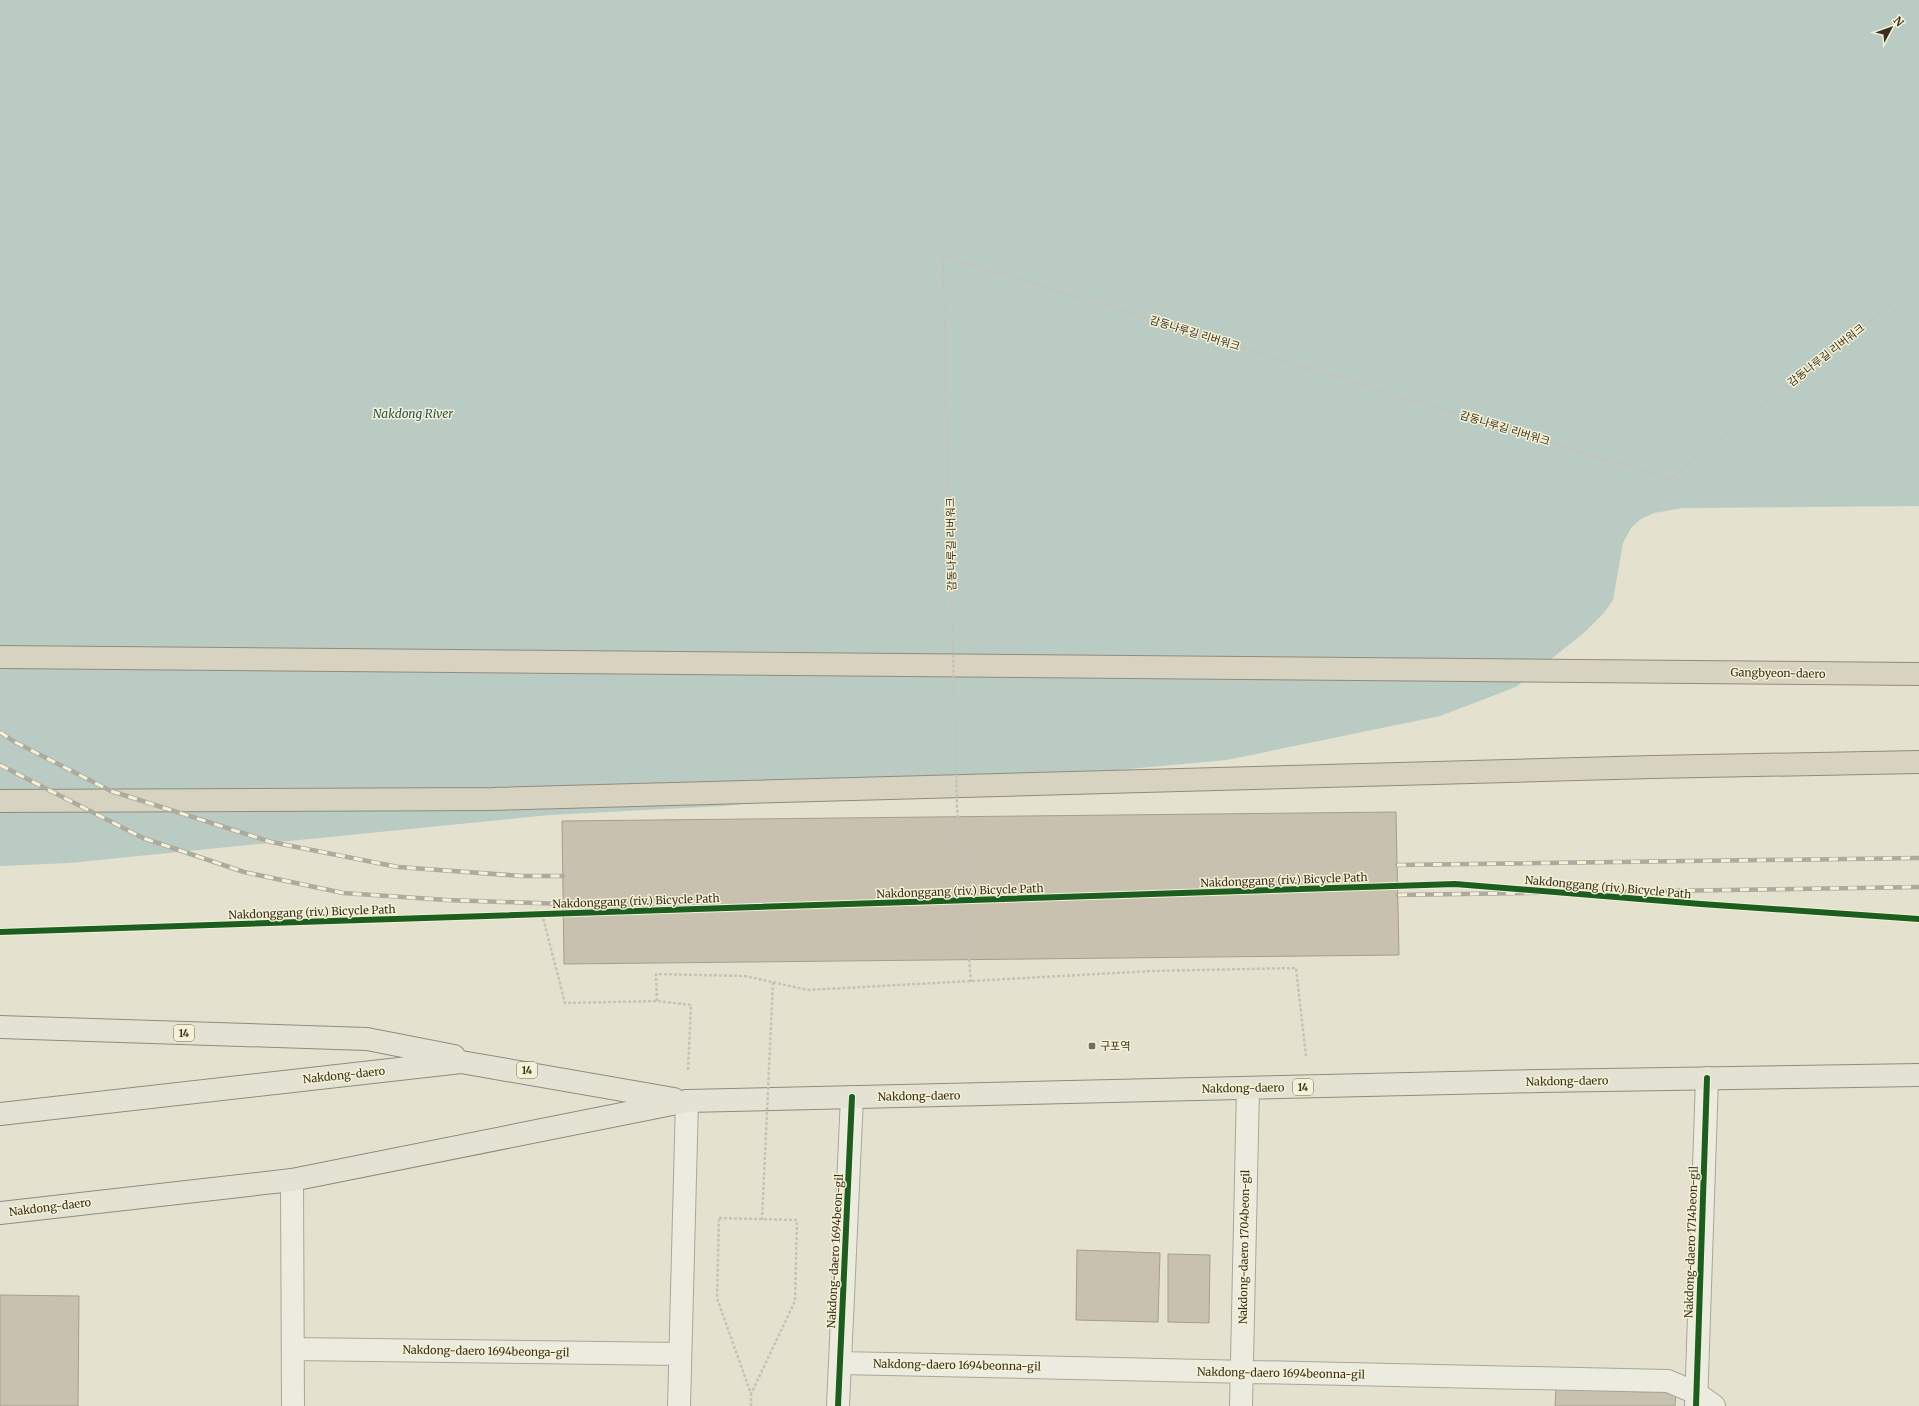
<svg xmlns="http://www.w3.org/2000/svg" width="1919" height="1406" font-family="Merriweather,'Noto Sans KR',serif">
<rect width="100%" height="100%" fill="#e4e2cf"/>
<!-- water -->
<path fill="#b9cbc3" d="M 0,0 L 1919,0 L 1919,506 L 1683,508 L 1654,513 L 1641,519 L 1631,528 L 1623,543 L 1613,600 L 1604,613 L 1585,632 L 1516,687 L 1440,716 L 1227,760 L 723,806 L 550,815 L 69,863 L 0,866 Z"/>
<!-- building -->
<path fill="#c8c1b0" stroke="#a59e8e" d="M 1396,812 L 1399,955 L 564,964 L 562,821 Z
M 1077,1250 L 1160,1253 L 1158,1322 L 1076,1320 Z
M 1168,1254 L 1210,1255 L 1209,1323 L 1168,1322 Z
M 0,1295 L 79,1296 L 78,1406 L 0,1406 Z
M 1556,1389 L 1676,1393 L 1675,1406 L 1555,1406 Z"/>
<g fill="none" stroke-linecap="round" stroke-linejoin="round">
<!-- minor casing -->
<g stroke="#aaa697" stroke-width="24">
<path id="minor" d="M 292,1180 L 293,1406
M 293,1349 L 680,1354
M 840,1363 L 1668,1381 L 1696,1393 L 1714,1406
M 679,1406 L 687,1101
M 838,1406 L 852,1097
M 1241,1406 L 1248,1088
M 1696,1406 L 1707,1078"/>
</g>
<!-- major casing -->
<g stroke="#8f8c7e" stroke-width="24">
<path id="major" d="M 0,1027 L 367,1039 L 454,1056
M 0,1114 L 461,1062 L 674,1099
M 0,1213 L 292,1180 L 687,1101 L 1540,1081 L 1919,1075"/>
</g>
<!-- highway casing -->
<g stroke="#8f8c7e" stroke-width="24">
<path id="highway" d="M 0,657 L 1919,674
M 0,801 L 493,799 L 1652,767 L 1919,762"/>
</g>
<!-- path -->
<path stroke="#c5c3b7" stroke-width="2.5" stroke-dasharray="3 2" stroke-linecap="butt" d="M 542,914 L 565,1003 L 657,1001 L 691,1005 L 688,1071
M 657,1001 L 656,974 L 745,976 L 808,990 L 1152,971 L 1296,968 L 1306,1056
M 719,1218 L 797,1220 L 795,1301 L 751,1394 L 717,1298 Z
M 751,1406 L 751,1394"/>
<!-- minor -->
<use href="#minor" stroke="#ecebe0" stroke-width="22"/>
<!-- major -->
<use href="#major" stroke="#e4e2d2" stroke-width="22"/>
<!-- highway -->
<use href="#highway" stroke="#d7d3c0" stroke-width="22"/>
<!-- rail casing -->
<g stroke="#adaaa0" stroke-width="4.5">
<path id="rail" d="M 0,732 L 15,742 L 111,791 L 271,842 L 398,867 L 522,876 L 563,876
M 0,765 L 143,838 L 244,872 L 343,893 L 447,900 L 564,904
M 1397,865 L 1919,858
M 1398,895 L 1919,887"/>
</g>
<!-- rail -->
<use href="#rail" stroke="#f5f1d5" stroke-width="3" stroke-dasharray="9" stroke-linecap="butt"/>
<!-- path-bridge -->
<path stroke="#c5c3b7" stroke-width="2.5" stroke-dasharray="3 2" stroke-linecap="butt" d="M 971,982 L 957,806 L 943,256 L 1669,479 L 1919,282
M 762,1220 L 773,982"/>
<!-- cycleway casing -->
<g stroke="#f5f1d5" stroke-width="8">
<path id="cycleway" d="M 0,932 L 1455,884 L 1701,904 L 1919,919
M 838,1406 L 852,1097
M 1696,1406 L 1707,1078"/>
</g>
<!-- cycleway -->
<use href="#cycleway" stroke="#1b5e20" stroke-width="6"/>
</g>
<!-- markers -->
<rect fill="#756e5d" stroke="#f5f1d5" stroke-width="1.5" x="1088" y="1042" width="8" height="8" rx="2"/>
<g text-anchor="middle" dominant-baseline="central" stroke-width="3" stroke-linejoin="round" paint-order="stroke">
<!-- shield labels -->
<g fill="#f5f1d5" stroke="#716a56" stroke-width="1">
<rect x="174" y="1025" width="20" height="16" rx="3"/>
<rect x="517" y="1062" width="20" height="16" rx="3"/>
<rect x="1293" y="1079" width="20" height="16" rx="3"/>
</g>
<g font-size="10" font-weight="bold" fill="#39301f">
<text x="184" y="1033">14</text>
<text x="527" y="1070">14</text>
<text x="1303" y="1087">14</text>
</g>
<!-- street labels -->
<g font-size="11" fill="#39301f" stroke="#f5f1d5">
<text transform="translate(1195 333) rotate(17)">감동나루길 리버워크</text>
<text transform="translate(1826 355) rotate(-38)">감동나루길 리버워크</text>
<text transform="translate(1505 428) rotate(17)">감동나루길 리버워크</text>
<text transform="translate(951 544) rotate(-91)">감동나루길 리버워크</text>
<text transform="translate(1778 673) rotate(1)">Gangbyeon-daero</text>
<text transform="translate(1284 880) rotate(-2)">Nakdonggang (riv.) Bicycle Path</text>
<text transform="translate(1608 887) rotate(5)">Nakdonggang (riv.) Bicycle Path</text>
<text transform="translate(960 891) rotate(-2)">Nakdonggang (riv.) Bicycle Path</text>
<text transform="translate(636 901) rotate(-2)">Nakdonggang (riv.) Bicycle Path</text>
<text transform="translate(312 912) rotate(-2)">Nakdonggang (riv.) Bicycle Path</text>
<text transform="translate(344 1075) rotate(-6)">Nakdong-daero</text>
<text transform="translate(1567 1081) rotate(-1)">Nakdong-daero</text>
<text transform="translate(1243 1088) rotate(-1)">Nakdong-daero</text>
<text transform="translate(919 1096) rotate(-1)">Nakdong-daero</text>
<text transform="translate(50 1207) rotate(-7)">Nakdong-daero</text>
<text transform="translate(1691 1242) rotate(-88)">Nakdong-daero 1714beon-gil</text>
<text transform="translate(1244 1247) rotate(-89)">Nakdong-daero 1704beon-gil</text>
<text transform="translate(835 1251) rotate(-87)">Nakdong-daero 1694beon-gil</text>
<text transform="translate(486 1351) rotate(1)">Nakdong-daero 1694beonga-gil</text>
<text transform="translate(957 1365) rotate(1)">Nakdong-daero 1694beonna-gil</text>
<text transform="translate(1281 1373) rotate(1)">Nakdong-daero 1694beonna-gil</text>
</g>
<!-- poi labels -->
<g font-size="11" fill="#39301f" stroke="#f5f1d5" text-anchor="start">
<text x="1100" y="1046">구포역</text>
</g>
<!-- water labels -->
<g font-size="12" font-style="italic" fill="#2f5458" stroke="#f5f1d5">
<text x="413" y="413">Nakdong River</text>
</g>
</g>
<!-- north arrow -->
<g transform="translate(1891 28) rotate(49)" stroke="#f5f1d5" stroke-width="3" paint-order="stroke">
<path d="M0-3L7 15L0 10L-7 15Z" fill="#39301f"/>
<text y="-6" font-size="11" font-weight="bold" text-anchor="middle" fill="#39301f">N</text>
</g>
</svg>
